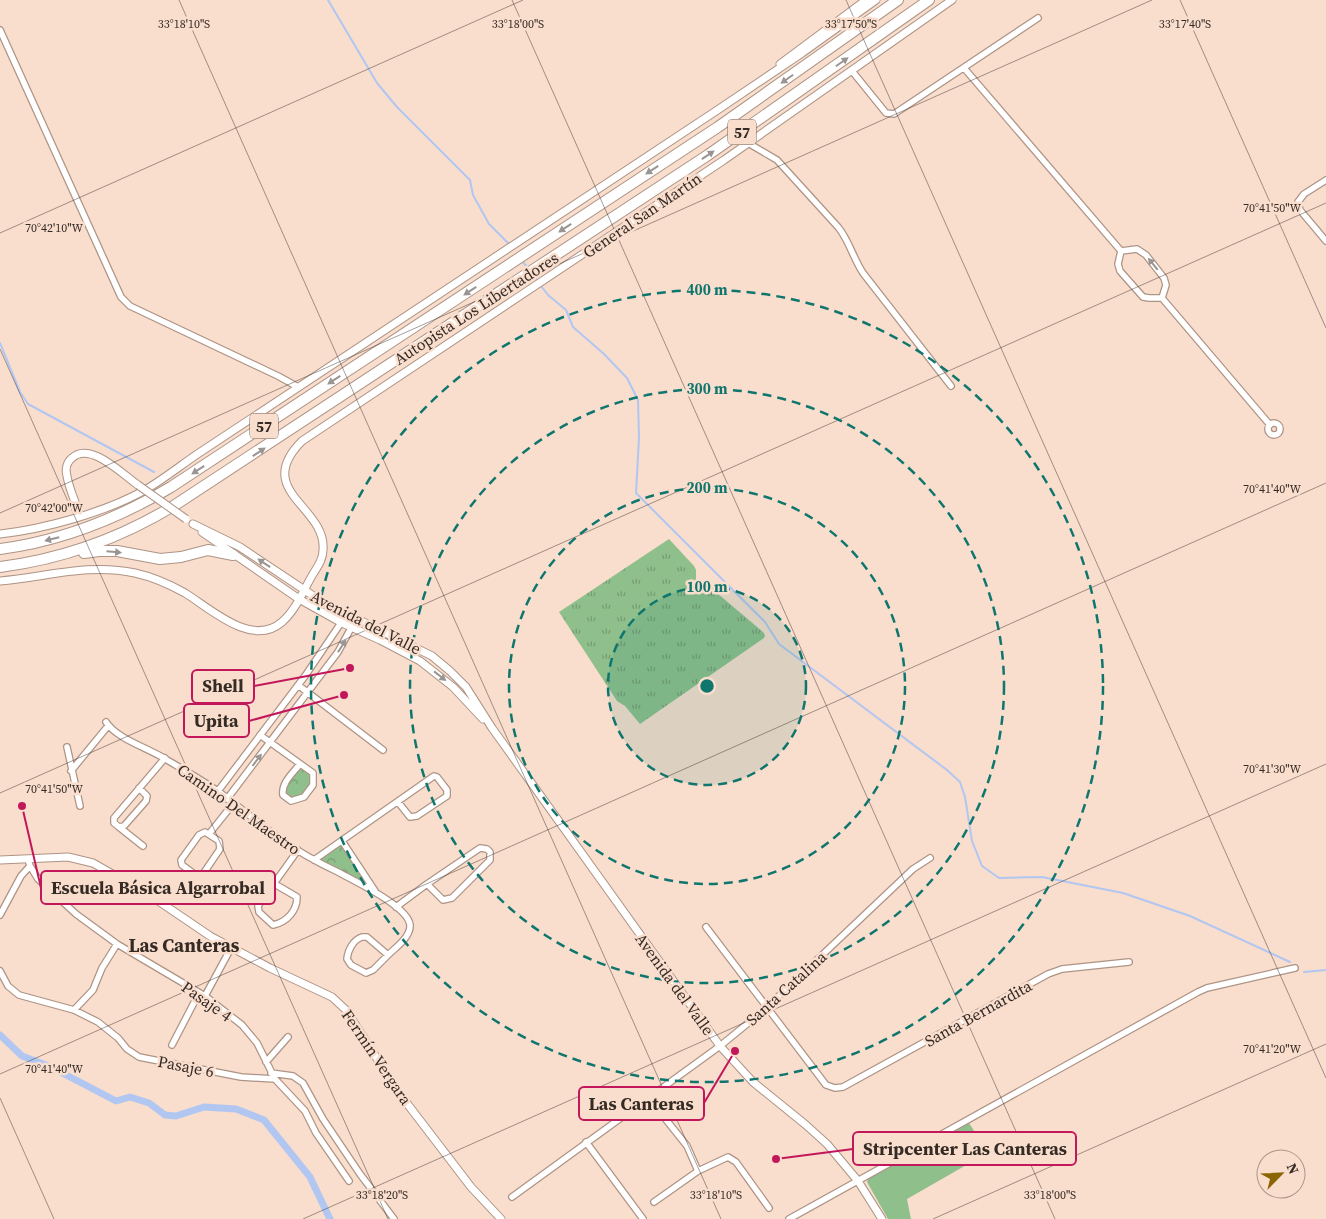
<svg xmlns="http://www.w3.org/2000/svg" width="1326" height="1219" font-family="'Source Serif 4',serif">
<defs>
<pattern id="grass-tufts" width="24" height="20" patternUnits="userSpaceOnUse" patternTransform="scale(1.25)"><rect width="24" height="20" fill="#8fc08c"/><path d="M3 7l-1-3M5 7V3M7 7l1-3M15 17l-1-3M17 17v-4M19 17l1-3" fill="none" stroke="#769c72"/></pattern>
<pattern id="park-crowns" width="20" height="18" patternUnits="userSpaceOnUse" patternTransform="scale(1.25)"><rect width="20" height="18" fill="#8fc08c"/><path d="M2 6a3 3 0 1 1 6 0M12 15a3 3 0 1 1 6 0" fill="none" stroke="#769c72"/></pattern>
</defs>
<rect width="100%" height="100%" fill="#f9ddcd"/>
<!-- grass -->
<path fill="url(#grass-tufts)" d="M 669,539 L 694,566 L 696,570 L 696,579 L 699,584 L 717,593 L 763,632 L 765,635 L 764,638 L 640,724 L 625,706 L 617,701 L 559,612 Z"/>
<!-- park -->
<path fill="url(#park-crowns)" d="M 300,769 C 321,774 308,788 300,797 L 289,798 L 285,795 L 286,786 Z
M 341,845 L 366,883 L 320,859 Z"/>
<!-- pitch -->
<path fill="#8fc08c" d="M 969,1123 L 976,1134 L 982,1156 L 907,1199 L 911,1219 L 888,1219 L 867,1182 L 868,1179 Z"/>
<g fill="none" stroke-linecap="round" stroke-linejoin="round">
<!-- stream -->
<path stroke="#b1c7f1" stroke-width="2" d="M 328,0 L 377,83 L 397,107 L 470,180 L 473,195 L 489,224 L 509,244
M 521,260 L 528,268
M 532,274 L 538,282
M 541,286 L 548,295 L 566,310 L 573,327 L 604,354 L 627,378 L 638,400 L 639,438 L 636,493 L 765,622 L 779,644 L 947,770 L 960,782 L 965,797 L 972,841 L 982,866 L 999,878 L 1042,877 L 1123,893 L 1190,916 L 1290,962
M 0,343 L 20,392 L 28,404 L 154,472
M 1304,972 L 1326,970"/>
<!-- canal -->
<path stroke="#b1c7f1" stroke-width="7" d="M 0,1035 L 22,1056 L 51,1067 L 116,1101 L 130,1097 L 149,1103 L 165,1115 L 176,1116 L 204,1107 L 236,1109 L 264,1120 L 310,1177 L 330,1219"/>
<!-- minor casing -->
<g stroke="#ae9485" stroke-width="8">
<path id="minor" d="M 0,30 L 121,297 L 130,306 L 278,376 L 298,387
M 964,68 L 1121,251
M 852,71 L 886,113 L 894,114 L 1038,18
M 748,143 L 777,160 L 838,227 C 849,240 853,258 863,273 L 951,386
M 1326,180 L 1304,194 L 1298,202 L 1300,210 L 1326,241
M 1121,251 L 1137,249 L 1146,255 L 1164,278 L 1166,285 L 1162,298
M 1121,251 L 1118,264 L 1120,271 L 1143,297 L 1149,298 L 1162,298
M 1162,298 L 1270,425
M1268 429a6 6 0 1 1 12 0a6 6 0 1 1-12 0Z
M 298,685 L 383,750
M 106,722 C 118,740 149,748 167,760 C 184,770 202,780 219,792 C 240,807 260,825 282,840 C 300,853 319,863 338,872 C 354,881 408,906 410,925 C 411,937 395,948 388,955
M 260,735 L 313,773 L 313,785 L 304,797 L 291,801 L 283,795 C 281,783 293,773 300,764
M 67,747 L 80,806
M 71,771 L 108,726
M 139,788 L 147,796 L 146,801 L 124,826 L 119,827 L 114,823 L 114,818 L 165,758
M 218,791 L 305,676 L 347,614
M 227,799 L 338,652 L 351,628 L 358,619
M 119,827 L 143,846
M 205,832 L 219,841 L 220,849 L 203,874 L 197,876 L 182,865 L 181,860 L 199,835 Z
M 209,834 L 233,804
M 342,841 L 375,891
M 480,848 L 487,849 L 490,852 L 490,860 L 452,898 L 443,900 L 427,884 Z
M 28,860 L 30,866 L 38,879 L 76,914 L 117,944 L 205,996 L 242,1025 L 257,1043 L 275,1079 L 305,1111 L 316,1133 L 349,1181
M 314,860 L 434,776 L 437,777 L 447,790 L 447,796 L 417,816 L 410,817 L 398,802
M 197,876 L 204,888 L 224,900
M 273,883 L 297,897 C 297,911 287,922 273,925 L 259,912 L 258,906 L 298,850
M 396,907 L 427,884
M 0,915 L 21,876 L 30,866
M 706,927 L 826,1085 L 835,1088 L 843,1087 L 1048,974 L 1062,969 L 1129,962
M 362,937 L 367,937 L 388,955 L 373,970 L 366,973 L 351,965 L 347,959 C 348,950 353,940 362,937 Z
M 0,971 L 8,986 L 19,995 L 74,1010 L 98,1022 L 118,1038 L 127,1049 L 139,1057 L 241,1077 L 275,1079
M 205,996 L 231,948
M 74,1010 L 93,990 L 102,968 L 117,944
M 172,1045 L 199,993
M 266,1062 L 288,1037
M 271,1073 L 293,1076 L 303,1083 L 323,1119 L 360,1174 L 394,1219
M 648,1097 L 687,1146 L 698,1171
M 586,1142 L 643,1219
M 512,1197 L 720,1046 L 763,1011 L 913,869 L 930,858
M 654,1202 L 698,1171 L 728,1157 L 736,1162 L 769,1208
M 789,1219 L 1198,992 L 1207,988 L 1295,968"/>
</g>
<!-- tertiary casing -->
<g stroke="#ae9485" stroke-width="9">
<path id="tertiary" d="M 780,64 L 866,0
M 80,516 C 76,503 69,489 67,476 C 65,469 67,462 72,458 C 90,441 122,474 138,485
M 193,524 L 240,547 L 321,601 L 432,656 L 450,671 L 466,687 L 492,728 L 720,1046 L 753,1082 L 806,1125 L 827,1144 L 858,1181 L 882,1219
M 202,532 L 299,599 L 342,623 L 380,640 L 420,661 L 453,687 L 483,719
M 0,534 C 45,529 106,512 145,490 C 164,479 181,465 199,453 L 719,109 L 802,53 L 876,0
M 0,581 C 47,577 88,563 135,573 C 153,577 169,584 185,593 C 211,609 252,648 282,622 C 296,610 304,589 313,574 C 318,566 323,559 323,550 C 327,507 252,491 302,441 L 724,160 L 952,0
M 0,860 L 68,857 L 93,863 L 151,896 L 210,936 L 270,968 L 332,997 L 346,1010 L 399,1093 L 471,1187 L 501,1219"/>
</g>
<!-- motorway casing -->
<g stroke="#ae9485" stroke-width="12">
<path id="motorway" d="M 0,549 C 62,541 117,519 171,487 L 718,127 L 898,0
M 84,553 L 99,551 L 117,551 L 160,559 L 181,557 L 208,550 L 233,555
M 0,567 C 63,559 121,538 175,505 L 708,155 L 929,0"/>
</g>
<!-- minor -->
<use href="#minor" stroke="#fff" stroke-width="5.5"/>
<!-- tertiary -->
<use href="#tertiary" stroke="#fff" stroke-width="7"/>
<!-- motorway -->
<use href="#motorway" stroke="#fff" stroke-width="10"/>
<!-- tertiary-bridge casing -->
<g stroke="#ae9485" stroke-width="9" stroke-linecap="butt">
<path id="tertiary-bridge" d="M 138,485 L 186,519"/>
</g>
<!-- tertiary-bridge -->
<use href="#tertiary-bridge" stroke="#fff" stroke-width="7"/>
</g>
<!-- one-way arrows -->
<defs><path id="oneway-solid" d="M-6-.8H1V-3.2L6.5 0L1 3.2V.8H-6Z" transform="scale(1.25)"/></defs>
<g fill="#9a9592">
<use href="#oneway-solid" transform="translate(842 62) rotate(-35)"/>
<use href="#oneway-solid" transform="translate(787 79) rotate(145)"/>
<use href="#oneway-solid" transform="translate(708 155) rotate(-34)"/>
<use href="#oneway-solid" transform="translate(652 170) rotate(147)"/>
<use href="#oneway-solid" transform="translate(565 228) rotate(147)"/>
<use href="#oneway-solid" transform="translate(1153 264) rotate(-129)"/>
<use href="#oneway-solid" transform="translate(470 291) rotate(147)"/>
<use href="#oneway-solid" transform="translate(334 380) rotate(147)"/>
<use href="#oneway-solid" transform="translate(259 452) rotate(-33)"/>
<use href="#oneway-solid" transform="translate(198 470) rotate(147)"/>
<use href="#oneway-solid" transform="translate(52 539) rotate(166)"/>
<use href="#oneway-solid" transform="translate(114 552) rotate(5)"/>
<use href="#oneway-solid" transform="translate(264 563) rotate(-146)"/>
<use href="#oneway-solid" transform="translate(342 646) rotate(-57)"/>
<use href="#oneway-solid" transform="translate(440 676) rotate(38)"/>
<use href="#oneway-solid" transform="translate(257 760) rotate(-53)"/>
</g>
<!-- ticks -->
<path fill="none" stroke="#352b25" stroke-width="1" stroke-opacity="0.45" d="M 179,0 L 721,1219M 512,0 L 1055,1219M 846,0 L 1326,1078M 1180,0 L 1326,328M 0,233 L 523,0M 0,349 L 388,1219M 0,513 L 1152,0M 0,793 L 1326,203M 0,1074 L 1326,483M 0,1098 L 54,1219M 303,1219 L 1326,764M 933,1219 L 1326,1044"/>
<!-- distance rings -->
<circle cx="707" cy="686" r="99" fill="#0f766e" fill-opacity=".12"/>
<g fill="none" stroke="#0f766e" stroke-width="2.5" stroke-dasharray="9 6">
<circle cx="707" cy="686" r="99"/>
<circle cx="707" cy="686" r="198"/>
<circle cx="707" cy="686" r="297"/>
<circle cx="707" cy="686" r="396"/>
</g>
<g text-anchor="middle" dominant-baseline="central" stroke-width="5" stroke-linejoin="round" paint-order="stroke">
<!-- shield labels -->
<g fill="#f9ddcd" stroke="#706057" stroke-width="1">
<rect x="728" y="119.5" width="28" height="25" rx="4"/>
<rect x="250" y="413.5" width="28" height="25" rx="4"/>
</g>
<g font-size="15" font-weight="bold" fill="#352b25">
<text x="742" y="132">57</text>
<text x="264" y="426">57</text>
</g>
<!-- street labels -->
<g font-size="16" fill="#352b25" stroke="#f9ddcd">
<text transform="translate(642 215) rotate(-34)">General San Martín</text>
<text transform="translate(476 308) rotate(-33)">Autopista Los Libertadores</text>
<text transform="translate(366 622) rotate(27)">Avenida del Valle</text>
<text transform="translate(239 809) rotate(35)">Camino Del Maestro</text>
<text transform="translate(675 984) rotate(54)">Avenida del Valle</text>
<text transform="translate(786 988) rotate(-42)">Santa Catalina</text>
<text transform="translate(207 1001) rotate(35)">Pasaje 4</text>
<text transform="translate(978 1013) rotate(-29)">Santa Bernardita</text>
<text transform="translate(377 1057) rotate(56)">Fermín Vergara</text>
<text transform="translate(186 1066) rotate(11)">Pasaje 6</text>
</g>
<!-- quarter labels -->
<g font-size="19" font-weight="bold" fill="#352b25" stroke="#f9ddcd">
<text x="184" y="945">Las Canteras</text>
</g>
</g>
<g font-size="12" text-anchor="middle" fill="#352b25" stroke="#f9ddcd" stroke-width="5" stroke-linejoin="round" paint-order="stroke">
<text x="851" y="28">33°17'50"S</text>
<text x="1185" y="28">33°17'40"S</text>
<text x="184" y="28">33°18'10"S</text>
<text x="518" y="28">33°18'00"S</text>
<text x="1272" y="212">70°41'50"W</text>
<text x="54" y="232">70°42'10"W</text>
<text x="1272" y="493">70°41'40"W</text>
<text x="54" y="512">70°42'00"W</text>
<text x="1272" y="773">70°41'30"W</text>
<text x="54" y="793">70°41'50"W</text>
<text x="1272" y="1053">70°41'20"W</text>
<text x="54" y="1073">70°41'40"W</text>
<text x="382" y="1199">33°18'20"S</text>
<text x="716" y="1199">33°18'10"S</text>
<text x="1050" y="1199">33°18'00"S</text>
</g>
<circle cx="707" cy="686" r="8" fill="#0f766e" stroke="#f9ddcd" stroke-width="2.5"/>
<g font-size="15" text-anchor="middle" font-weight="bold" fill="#0f766e" stroke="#f9ddcd" stroke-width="5" stroke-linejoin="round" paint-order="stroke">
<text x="707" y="295">400 m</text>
<text x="707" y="394">300 m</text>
<text x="707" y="493">200 m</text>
<text x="707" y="592">100 m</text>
</g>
<!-- callouts -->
<path fill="none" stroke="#c2185b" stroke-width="2" d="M350 668L254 686M344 695L249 721M22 806L41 888M735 1051L704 1103M776 1159L853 1149"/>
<g fill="#c2185b" stroke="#f9ddcd" stroke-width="2">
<circle cx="350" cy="668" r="5"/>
<circle cx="344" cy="695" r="5"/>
<circle cx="22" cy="806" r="5"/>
<circle cx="735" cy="1051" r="5"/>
<circle cx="776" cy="1159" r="5"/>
</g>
<g fill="#f9ddcd" stroke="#c2185b" stroke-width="2">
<rect x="192" y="670" width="62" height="33" rx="5"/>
<rect x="184" y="704" width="65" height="33" rx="5"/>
<rect x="41" y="871" width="234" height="33" rx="5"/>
<rect x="579" y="1087" width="125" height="33" rx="5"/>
<rect x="853" y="1132" width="223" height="33" rx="5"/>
</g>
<g font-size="18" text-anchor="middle" font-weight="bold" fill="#352b25">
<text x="223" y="692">Shell</text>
<text x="216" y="727">Upita</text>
<text x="158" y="894">Escuela Básica Algarrobal</text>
<text x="641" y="1110">Las Canteras</text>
<text x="965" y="1155">Stripcenter Las Canteras</text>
</g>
<!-- north arrow -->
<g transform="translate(1281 1174) rotate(66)"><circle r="24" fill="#f9ddcd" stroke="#ab968a"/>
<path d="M0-4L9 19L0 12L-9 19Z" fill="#8b6505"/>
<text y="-8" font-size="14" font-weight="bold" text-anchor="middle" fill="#352b25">N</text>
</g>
</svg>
